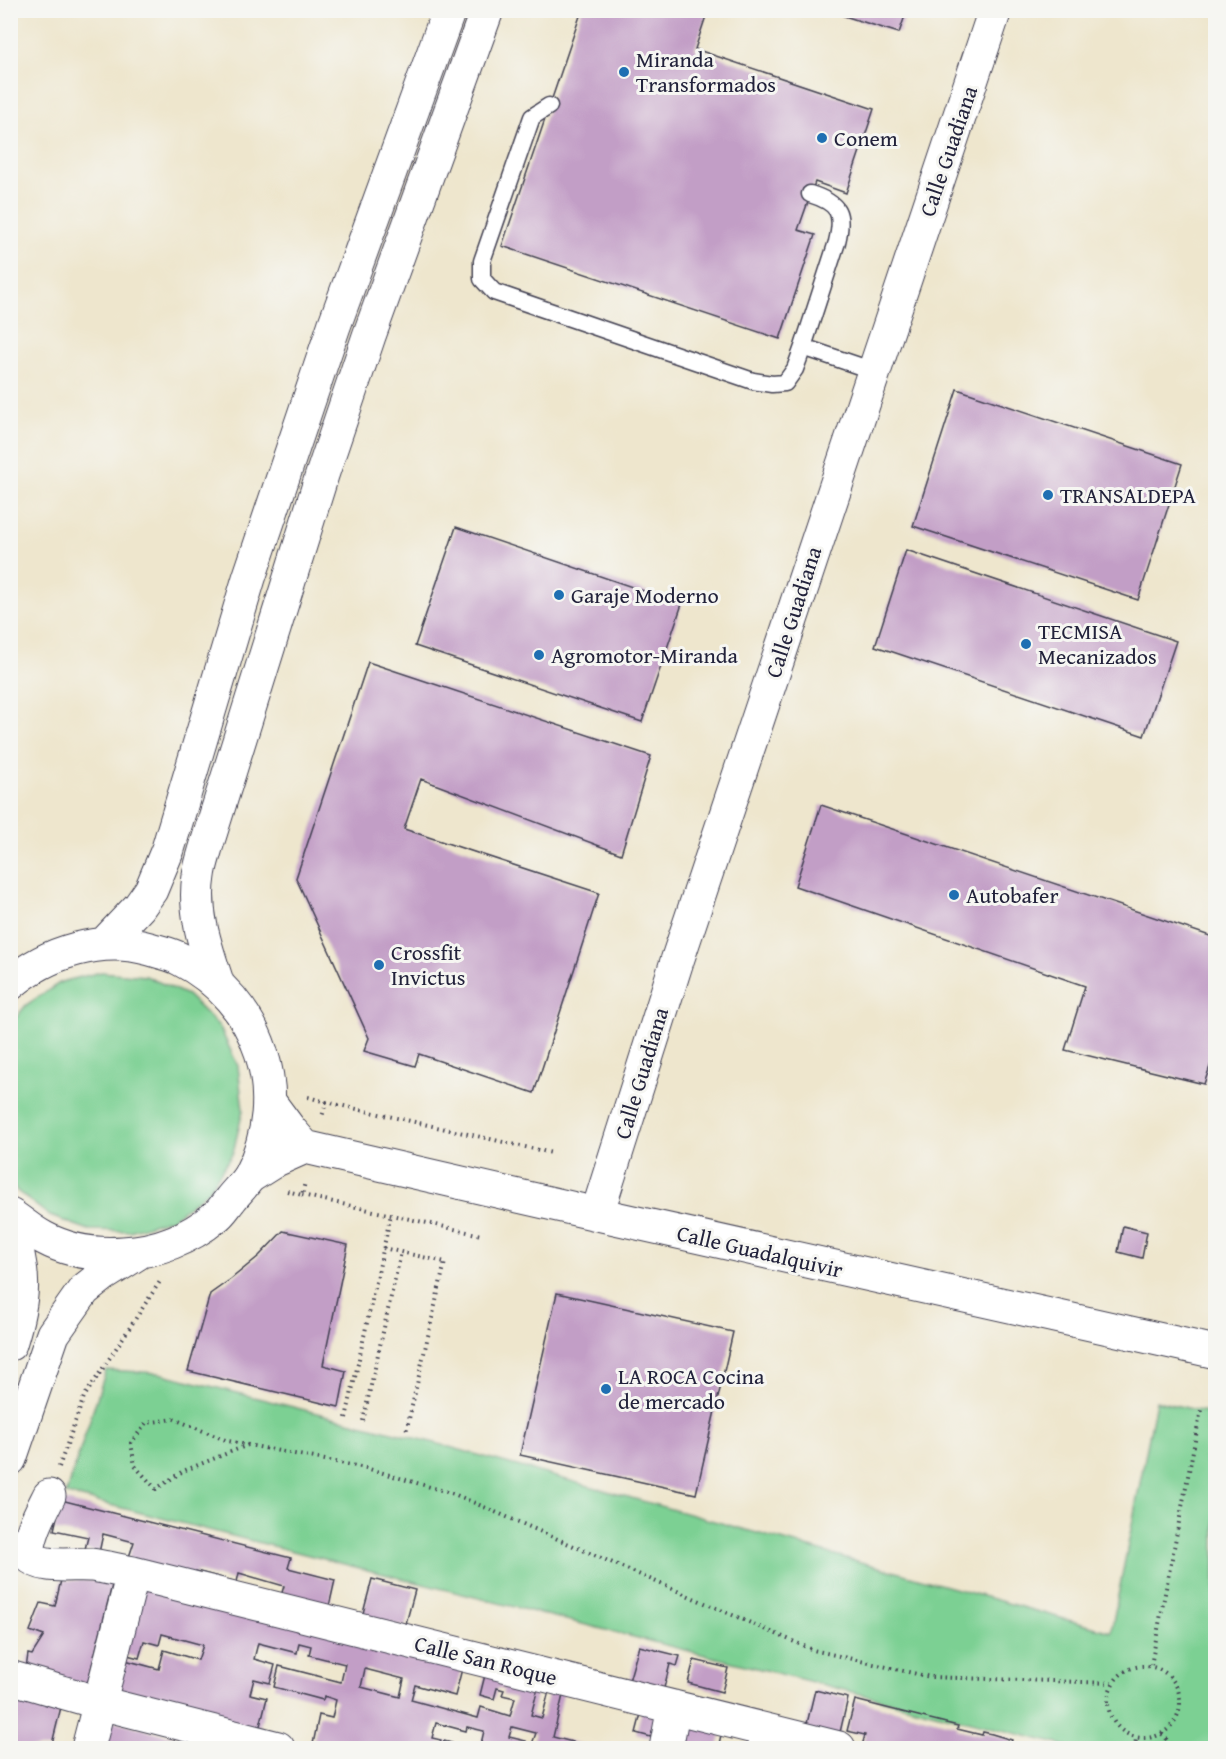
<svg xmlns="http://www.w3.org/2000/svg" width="1226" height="1759" font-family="'Gentium Book Plus',serif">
<rect width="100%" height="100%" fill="#f6f6f2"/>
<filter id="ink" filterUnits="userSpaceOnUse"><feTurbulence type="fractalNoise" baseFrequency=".0167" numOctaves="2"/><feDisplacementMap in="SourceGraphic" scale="12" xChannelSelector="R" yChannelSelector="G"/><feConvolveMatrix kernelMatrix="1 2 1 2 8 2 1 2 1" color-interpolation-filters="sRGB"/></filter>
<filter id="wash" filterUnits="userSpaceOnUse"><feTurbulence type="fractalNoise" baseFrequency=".008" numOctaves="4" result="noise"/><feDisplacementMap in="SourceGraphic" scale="24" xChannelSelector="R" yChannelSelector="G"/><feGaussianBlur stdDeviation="1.35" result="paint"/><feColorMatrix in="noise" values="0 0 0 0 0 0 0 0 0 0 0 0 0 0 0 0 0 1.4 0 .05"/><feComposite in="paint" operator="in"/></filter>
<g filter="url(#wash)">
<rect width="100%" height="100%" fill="#eee6cd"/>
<!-- green -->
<path fill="#7cd093" stroke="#4f7967" stroke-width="1.5" d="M 101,972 L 146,976 L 187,995 L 219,1026 L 238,1066 L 243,1110 L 233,1153 L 208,1191 L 173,1218 L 130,1231 L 89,1230 L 50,1216 L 17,1191 L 11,1181 L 11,1024 L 26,1005 L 61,982 Z
M 106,1370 L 159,1373 L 435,1443 L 1111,1632 L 1156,1401 L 1215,1414 L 1215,1748 L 1074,1748 L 66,1494 Z"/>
<g id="blocks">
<!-- building -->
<path fill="#c29ec6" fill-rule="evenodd" d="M 582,10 L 708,10 L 695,49 L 874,109 L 846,193 L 815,182 L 798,230 L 815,235 L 780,339 L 502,246 Z
M 825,10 L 907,10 L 899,33 Z
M 957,389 L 1182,464 L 1138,600 L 913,526 Z
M 456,527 L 682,604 L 642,722 L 415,646 Z
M 906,550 L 1176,641 L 1144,736 L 875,646 Z
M 368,662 L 651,756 L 621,854 L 421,779 L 404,829 L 599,893 L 534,1093 L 419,1054 L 415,1066 L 364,1051 L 369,1038 L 296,878 Z
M 821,805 L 1216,938 L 1216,1049 L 1204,1084 L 1065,1050 L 1085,986 L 795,886 Z
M 1123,1226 L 1147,1232 L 1142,1258 L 1118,1252 Z
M 283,1231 L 348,1245 L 323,1365 L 346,1371 L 339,1407 L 188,1371 L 210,1294 L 231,1279 L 259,1256 Z
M 557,1293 L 733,1332 L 696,1494 L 520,1455 Z
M 61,1500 L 291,1558 L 288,1568 L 335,1580 L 328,1611 L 280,1599 L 284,1586 L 239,1573 L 237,1582 L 196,1571 L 195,1577 L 128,1560 L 134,1542 L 103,1534 L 99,1553 L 85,1549 L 88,1537 L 54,1530 Z
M 372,1579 L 415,1590 L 405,1627 L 362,1617 Z
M 61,1580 L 113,1581 L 87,1685 L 26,1669 L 28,1654 L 32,1655 L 44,1636 L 30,1631 L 41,1603 L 55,1606 Z
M 140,1585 L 463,1665 L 455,1696 L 415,1685 L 411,1700 L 478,1718 L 481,1707 L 510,1716 L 515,1698 L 502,1695 L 504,1690 L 497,1688 L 494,1699 L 480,1695 L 486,1671 L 539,1684 L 531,1715 L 542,1718 L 550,1687 L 564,1691 L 553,1737 L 596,1748 L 542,1748 L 542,1747 L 532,1744 L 536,1733 L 512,1727 L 509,1737 L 526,1741 L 524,1748 L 480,1748 L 484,1731 L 467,1727 L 466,1731 L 436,1723 L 432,1738 L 441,1740 L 439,1748 L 331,1748 L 313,1744 L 319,1715 L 332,1718 L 336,1700 L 324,1696 L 323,1700 L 274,1687 L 279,1666 L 341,1682 L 345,1664 L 309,1655 L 311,1646 L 299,1643 L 297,1653 L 258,1643 L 254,1659 L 275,1665 L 270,1683 L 254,1679 L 250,1694 L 267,1698 L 259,1730 L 113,1691 L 121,1659 L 159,1669 L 164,1650 L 198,1660 L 203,1645 L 162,1634 L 159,1645 L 144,1641 L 139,1658 L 123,1654 ZM 365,1669 L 404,1679 L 400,1697 L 361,1687 Z
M 639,1646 L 680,1656 L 677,1666 L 670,1664 L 662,1696 L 627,1688 Z
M 694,1660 L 728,1668 L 722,1692 L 688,1683 Z
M 815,1690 L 848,1698 L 838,1741 L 805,1732 Z
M 13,1695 L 61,1707 L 51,1748 L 10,1748 L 10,1707 Z
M 855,1700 L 958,1726 L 957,1729 L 982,1735 L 983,1732 L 992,1734 L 1012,1740 L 1011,1743 L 1029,1748 L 870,1748 L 862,1746 L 865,1735 L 847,1731 Z
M 642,1710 L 657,1714 L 651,1737 L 636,1733 Z
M 106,1719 L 183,1739 L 181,1748 L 98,1748 Z
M 688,1722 L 722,1731 L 718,1748 L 682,1748 Z
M 444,1741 L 470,1748 L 442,1748 Z"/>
</g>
</g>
<g filter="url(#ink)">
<use href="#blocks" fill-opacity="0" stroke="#413f51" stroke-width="1.5"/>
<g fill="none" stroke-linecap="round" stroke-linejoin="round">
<!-- lane casing -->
<g stroke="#413f51" stroke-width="19">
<path id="lane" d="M 549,106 L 532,117 L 482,261 L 482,279 L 494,292 L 753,381 L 772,384 L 785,383 L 795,369 L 803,347 L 874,371
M 803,347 L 837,242 C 844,213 839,203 810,194"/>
</g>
<!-- street casing -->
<g stroke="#413f51" stroke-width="35">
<path id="street" d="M 270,1103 L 290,1130 L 305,1147 L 597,1214 L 1216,1352
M 249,1177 L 276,1160 L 305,1147
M 597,1214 L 677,961 L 995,10
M 49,1496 C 40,1514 29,1534 28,1555 C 43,1570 71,1563 91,1565 C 105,1567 119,1570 133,1573 L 839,1748
M 13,1678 L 100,1703 L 278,1748
M 88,1748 L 133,1573
M 666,1748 L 674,1707"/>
</g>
<!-- secondary casing -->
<g stroke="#413f51" stroke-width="35">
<path id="secondary" d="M 104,944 L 139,907 L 151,890 L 168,849 L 249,578 L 334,326 L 449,10
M 217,982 C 206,948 193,913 199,876 C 200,866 204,855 207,844 L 322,475 L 369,336 L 487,10
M 10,984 C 47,952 102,935 150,949 C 160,952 171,954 180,959 C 261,1000 292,1095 250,1175 C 245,1184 236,1192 230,1200 C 225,1206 221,1213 215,1217 C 189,1239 156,1251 123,1253 C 97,1255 68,1251 44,1238 C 32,1232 21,1222 10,1215
M 10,1226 C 26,1274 25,1296 10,1344
M 10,1459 L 53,1334 L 84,1290 L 103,1275 L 138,1253"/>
</g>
<!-- path -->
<path stroke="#413f51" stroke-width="4" stroke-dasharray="1.5 4.5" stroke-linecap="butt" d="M 308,1097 L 326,1102 L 322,1117
M 326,1102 L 552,1153
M 287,1191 L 302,1195 L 305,1182
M 302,1195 L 481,1235
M 383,1248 L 445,1262 L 406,1432
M 346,1418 L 391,1214
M 363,1421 L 401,1252
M 248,1445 L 183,1471 L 156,1489 L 135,1466 L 131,1443 L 146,1423 L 174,1419 L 228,1441 L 366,1468 L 454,1494 L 813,1650 L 930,1677 L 1112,1683
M 59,1467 L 84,1397 L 161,1280
M 1151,1665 L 1201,1410
M1108 1702a36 36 0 1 1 72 0a36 36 0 1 1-72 0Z
M 1162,1734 L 1174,1748
M 1135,1748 L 1136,1738"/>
<!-- lane -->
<use href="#lane" stroke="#fff" stroke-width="16"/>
<!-- street -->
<use href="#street" stroke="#fff" stroke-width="33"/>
<!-- secondary -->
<use href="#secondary" stroke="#fff" stroke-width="33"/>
</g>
</g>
<!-- markers -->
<g fill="#1f6fb2" stroke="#f6f6f2" stroke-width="2">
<circle cx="624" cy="72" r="6"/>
<circle cx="822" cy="138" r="6"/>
<circle cx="1048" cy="495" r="6"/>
<circle cx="559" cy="595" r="6"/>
<circle cx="1026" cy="644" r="6"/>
<circle cx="539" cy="655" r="6"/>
<circle cx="954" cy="895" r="6"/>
<circle cx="379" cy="965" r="6"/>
<circle cx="606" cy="1389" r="6"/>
</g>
<g text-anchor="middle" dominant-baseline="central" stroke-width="6" stroke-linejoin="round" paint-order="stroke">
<!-- poi labels -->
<g font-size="22" fill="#22223b" stroke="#f6f6f2" text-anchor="start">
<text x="636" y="59">Miranda<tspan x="636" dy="25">Transformados</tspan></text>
<text x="834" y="138">Conem</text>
<text x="1060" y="495">TRANSALDEPA</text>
<text x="571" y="595">Garaje Moderno</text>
<text x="1038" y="631">TECMISA<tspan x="1038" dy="25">Mecanizados</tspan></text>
<text x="551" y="655">Agromotor-Miranda</text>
<text x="966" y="895">Autobafer</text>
<text x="391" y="952">Crossfit<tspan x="391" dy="25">Invictus</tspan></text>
<text x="618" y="1376">LA ROCA Cocina<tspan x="618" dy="25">de mercado</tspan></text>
</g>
<!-- street labels -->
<g font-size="22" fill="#22223b" stroke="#f6f6f2">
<text transform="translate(948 151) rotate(-71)">Calle Guadiana</text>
<text transform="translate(793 612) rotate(-72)">Calle Guadiana</text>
<text transform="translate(641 1073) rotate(-73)">Calle Guadiana</text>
<text transform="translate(760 1251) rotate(13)">Calle Guadalquivir</text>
<text transform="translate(486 1660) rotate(14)">Calle San Roque</text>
</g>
</g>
<!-- margin -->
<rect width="1226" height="1759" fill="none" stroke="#f6f6f2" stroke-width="36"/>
</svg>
